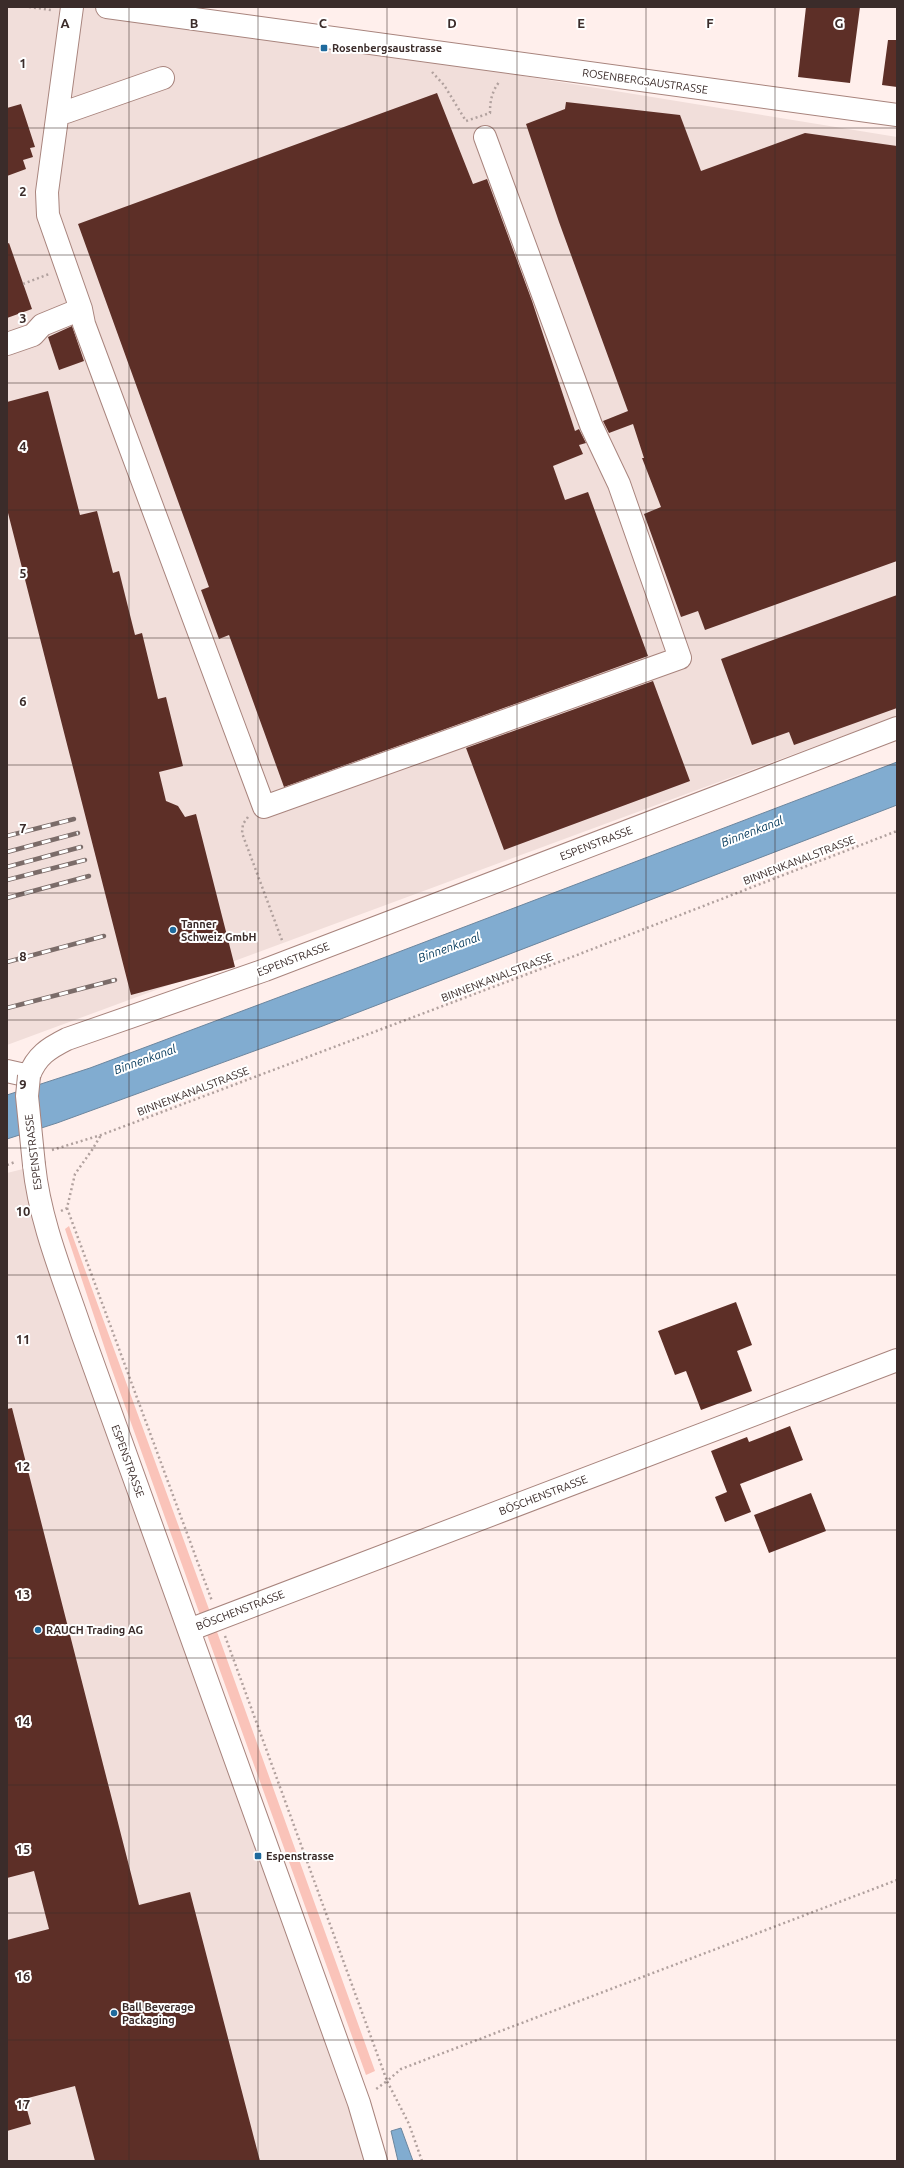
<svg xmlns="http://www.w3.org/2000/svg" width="904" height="2168" font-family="Ubuntu,sans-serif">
<rect width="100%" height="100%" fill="#ffefec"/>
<!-- built -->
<path fill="#f1deda" d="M 7,7 L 100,7 L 897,137 L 897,716 L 7,1045 Z
M 23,1169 L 33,1215 L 376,2161 L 7,2161 L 7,1173 Z"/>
<!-- green -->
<path fill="#fac3b9" d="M 69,1226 L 210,1612 L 200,1615 L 111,1367 L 65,1229 Z
M 216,1629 L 375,2071 L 366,2075 L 206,1632 Z"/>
<!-- water -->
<path fill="#81acd0" stroke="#6c869e" d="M 897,762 L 897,805 L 320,1027 L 57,1123 L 7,1139 L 7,1095 L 90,1068 L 354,969 Z
M 401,2128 L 413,2161 L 398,2161 L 391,2131 Z"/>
<!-- building -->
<path fill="#5d2f27" d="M 806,7 L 860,7 L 850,83 L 798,77 Z
M 888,40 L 897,40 L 897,87 L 882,85 Z
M 437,93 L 473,184 L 487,179 L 532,301 L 575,431 L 579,429 L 586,443 L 579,445 L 583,454 L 553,466 L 565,500 L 588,492 L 648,656 L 284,787 L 229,635 L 219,639 L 201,590 L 209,587 L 78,224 Z
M 566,102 L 680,115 L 701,171 L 805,133 L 897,146 L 897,561 L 705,630 L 698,611 L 681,617 L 644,514 L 661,507 L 642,458 L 644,458 L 633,424 L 609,433 L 603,421 L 628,411 L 559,222 L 526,124 L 565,109 Z
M 21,104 L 35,147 L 30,148 L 33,157 L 23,160 L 26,169 L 7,176 L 7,108 Z
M 9,243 L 32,309 L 7,318 L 7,244 Z
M 72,326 L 84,361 L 59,370 L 48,337 Z
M 48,391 L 80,515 L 97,511 L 113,573 L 119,571 L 135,635 L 142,633 L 158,699 L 166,697 L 183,766 L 159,772 L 166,801 L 178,806 L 185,817 L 196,814 L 235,967 L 131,995 L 7,509 L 7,402 Z
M 897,595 L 897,708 L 794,745 L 789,732 L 752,745 L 721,659 Z
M 653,681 L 690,781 L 504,850 L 466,748 Z
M 736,1302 L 752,1345 L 737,1351 L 752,1391 L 701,1410 L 686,1371 L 675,1375 L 658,1331 Z
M 12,1408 L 139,1905 L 190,1892 L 260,2161 L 95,2161 L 75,2086 L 24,2099 L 31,2124 L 7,2131 L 7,1940 L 49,1929 L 34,1871 L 7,1878 L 7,1409 Z
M 790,1426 L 803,1460 L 740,1484 L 751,1512 L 725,1522 L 715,1497 L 727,1492 L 711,1451 L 747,1437 L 749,1442 Z
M 811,1493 L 826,1531 L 769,1553 L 754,1515 Z"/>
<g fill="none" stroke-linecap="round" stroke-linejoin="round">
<!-- minor casing -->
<g stroke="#a8847d" stroke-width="24">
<path id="minor" d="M 72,7 L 47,192 L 48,215 L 81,309 L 84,324 L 264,807 L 680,658 L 619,484 L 591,425 L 485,137
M 107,7 L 897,115
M 58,111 L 66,112 L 163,78
M 7,344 L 33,335 L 42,325 L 81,309
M 7,1071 L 29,1076 C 36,1056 49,1048 67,1039 L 265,970 L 897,728
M 34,1165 C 40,1223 64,1279 82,1333 L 359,2103 L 376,2161
M 189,1630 L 897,1360"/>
</g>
<!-- path -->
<path stroke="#b1a19e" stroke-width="2.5" stroke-dasharray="2 3" stroke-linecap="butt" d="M 29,7 L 51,10
M 432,72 L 444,85 L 466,121 L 490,113 C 490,100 492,91 500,81
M 23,284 L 49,274
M 248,817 L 243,824 L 242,833 L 283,943
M 52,1150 L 101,1135 L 546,967 L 897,831
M 7,1165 L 15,1162
M 67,1208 L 212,1601
M 61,1211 L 67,1208 L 75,1174 L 92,1150 L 101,1135
M 225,1636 L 387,2081 L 375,2090
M 422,2161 L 409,2124 L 387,2081 L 401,2069 L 897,1880"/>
<!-- minor -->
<use href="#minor" stroke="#fff" stroke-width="22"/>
<!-- rail casing -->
<g stroke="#7b6c69" stroke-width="4.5">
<path id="rail" d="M 7,836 L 74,819
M 7,852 L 78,833
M 7,867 L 81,847
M 7,880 L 85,860
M 7,898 L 89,876
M 7,962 L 104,936
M 7,1008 L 115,980"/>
</g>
<!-- rail -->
<use href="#rail" stroke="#fff" stroke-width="3" stroke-dasharray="9" stroke-linecap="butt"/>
<!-- minor-bridge casing -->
<g stroke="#a8847d" stroke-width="24" stroke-linecap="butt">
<path id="minor-bridge" d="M 29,1076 L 27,1096 L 34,1165"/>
</g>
<!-- minor-bridge -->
<use href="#minor-bridge" stroke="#fff" stroke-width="22"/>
</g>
<!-- grid -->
<path fill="none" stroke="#3b2c2a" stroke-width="1" stroke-opacity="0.55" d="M 129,7 L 129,2161M 258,7 L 258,2161M 387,7 L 387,2161M 517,7 L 517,2161M 646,7 L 646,2161M 775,7 L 775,2161M 7,128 L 897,128M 7,255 L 897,255M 7,383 L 897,383M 7,510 L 897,510M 7,638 L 897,638M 7,765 L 897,765M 7,893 L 897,893M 7,1020 L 897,1020M 7,1148 L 897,1148M 7,1275 L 897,1275M 7,1403 L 897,1403M 7,1530 L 897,1530M 7,1658 L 897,1658M 7,1785 L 897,1785M 7,1913 L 897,1913M 7,2040 L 897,2040"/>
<!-- markers -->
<g fill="#1f6a9d" stroke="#fff" stroke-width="1.5">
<rect x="320" y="44" width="8" height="8" rx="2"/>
<circle cx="173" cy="930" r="4"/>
<circle cx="38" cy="1630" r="4"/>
<rect x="254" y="1852" width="8" height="8" rx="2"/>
<circle cx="114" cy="2013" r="4"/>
</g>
<g text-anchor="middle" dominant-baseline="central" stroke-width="4" stroke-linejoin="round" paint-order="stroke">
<!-- poi labels -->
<g font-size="11" font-weight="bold" fill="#3b2c2a" stroke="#fff" text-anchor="start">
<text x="332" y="48">Rosenbergsaustrasse</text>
<text x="181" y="924">Tanner<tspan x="181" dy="13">Schweiz GmbH</tspan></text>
<text x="46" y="1630">RAUCH Trading AG</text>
<text x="266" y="1856">Espenstrasse</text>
<text x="122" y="2007">Ball Beverage<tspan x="122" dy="13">Packaging</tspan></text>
</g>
<!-- street labels -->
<g font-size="11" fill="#3b2c2a" stroke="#fff">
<text transform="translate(645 81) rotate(8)">ROSENBERGSAUSTRASSE</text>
<text transform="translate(596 843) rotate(-21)">ESPENSTRASSE</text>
<text transform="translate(799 860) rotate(-21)">BINNENKANALSTRASSE</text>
<text transform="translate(293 959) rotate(-21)">ESPENSTRASSE</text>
<text transform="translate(497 977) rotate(-21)">BINNENKANALSTRASSE</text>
<text transform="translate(193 1091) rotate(-21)">BINNENKANALSTRASSE</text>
<text transform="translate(33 1152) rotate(-97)">ESPENSTRASSE</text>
<text transform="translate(128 1461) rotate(70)">ESPENSTRASSE</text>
<text transform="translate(543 1495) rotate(-21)">BÖSCHENSTRASSE</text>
<text transform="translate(240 1610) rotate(-21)">BÖSCHENSTRASSE</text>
</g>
<!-- water labels -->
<g font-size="12" font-style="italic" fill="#00375a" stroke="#fff">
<text transform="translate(752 831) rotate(-21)">Binnenkanal</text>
<text transform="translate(449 947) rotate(-20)">Binnenkanal</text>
<text transform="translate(145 1059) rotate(-20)">Binnenkanal</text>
</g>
</g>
<g font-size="13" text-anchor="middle" font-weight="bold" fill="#3b2c2a" stroke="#fff" stroke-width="4" stroke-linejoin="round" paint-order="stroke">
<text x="65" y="28">A</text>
<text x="194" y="28">B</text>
<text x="323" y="28">C</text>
<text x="452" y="28">D</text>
<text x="581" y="28">E</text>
<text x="710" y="28">F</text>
<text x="839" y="28">G</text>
<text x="23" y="68">1</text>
<text x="23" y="196">2</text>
<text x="23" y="323">3</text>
<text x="23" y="451">4</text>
<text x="23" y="578">5</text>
<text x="23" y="706">6</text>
<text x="23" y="833">7</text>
<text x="23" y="961">8</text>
<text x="23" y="1089">9</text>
<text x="23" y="1216">10</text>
<text x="23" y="1344">11</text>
<text x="23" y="1471">12</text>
<text x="23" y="1599">13</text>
<text x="23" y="1726">14</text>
<text x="23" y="1854">15</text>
<text x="23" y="1981">16</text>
<text x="23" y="2109">17</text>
</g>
<!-- border -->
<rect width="904" height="2168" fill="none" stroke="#3b2c2a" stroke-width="16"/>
</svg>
